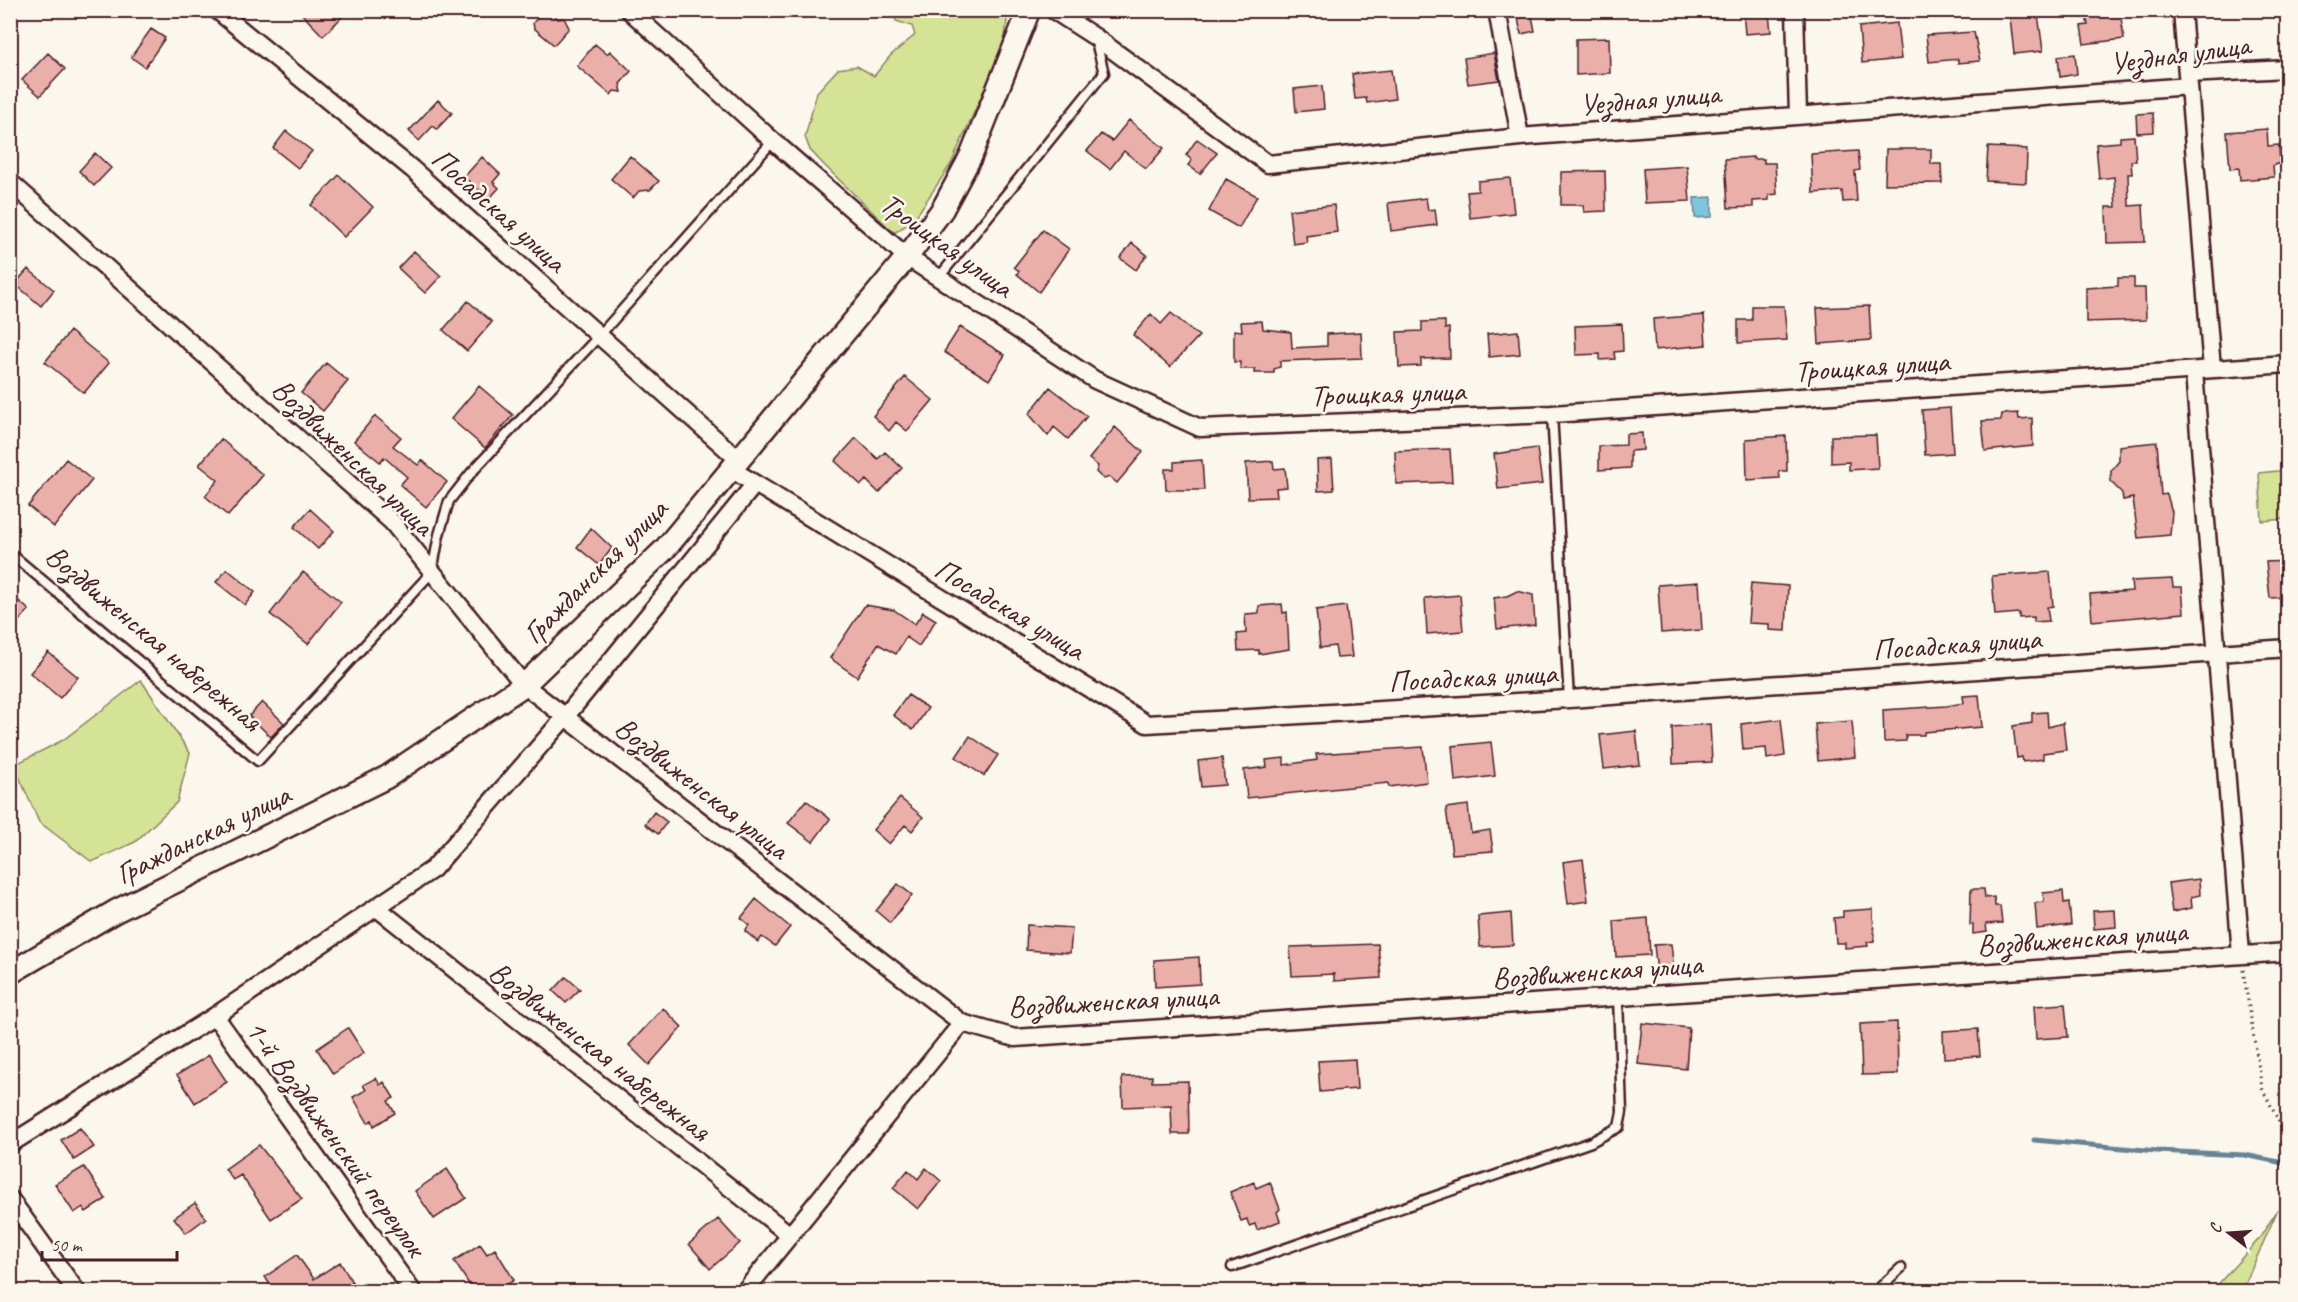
<svg xmlns="http://www.w3.org/2000/svg" width="2298" height="1302" font-family="Caveat,sans-serif">
<rect width="100%" height="100%" fill="#fbf7ec"/>
<filter id="ink" filterUnits="userSpaceOnUse"><feTurbulence type="fractalNoise" baseFrequency=".0167" numOctaves="2"/><feDisplacementMap in="SourceGraphic" scale="12" xChannelSelector="R" yChannelSelector="G"/><feConvolveMatrix kernelMatrix="1 2 1 2 8 2 1 2 1" color-interpolation-filters="sRGB"/></filter>
<g filter="url(#ink)">
<!-- green -->
<path fill="#d4e396" stroke="#8f8160" stroke-width="1.5" d="M 893,11 L 1008,11 L 1005,38 L 996,63 L 951,164 L 913,221 L 894,233 L 825,166 L 810,150 L 805,137 L 817,92 L 838,69 L 857,66 L 874,76 L 891,55 L 915,35 L 912,26 L 896,21 Z
M 2287,470 L 2287,519 L 2262,521 L 2259,473 Z
M 141,680 L 190,753 L 177,802 L 135,842 L 92,862 L 39,822 L 14,765 L 63,740 Z
M 2278,1209 L 2242,1291 L 2212,1291 L 2259,1239 Z"/>
<!-- water -->
<path fill="#7cc5dc" stroke="#688395" stroke-width="1.5" d="M 1712,197 L 1712,217 L 1695,218 L 1694,198 Z"/>
<g fill="none" stroke-linecap="round" stroke-linejoin="round">
<!-- stream -->
<path stroke="#688395" stroke-width="5" d="M 2034,1140 L 2157,1151 L 2245,1155 L 2288,1164"/>
</g>
<!-- building -->
<path fill="#eaafa9" stroke="#4a1f2b" stroke-width="1.5" d="M 298,10 L 349,10 L 323,36 Z
M 544,10 L 549,10 L 558,19 L 564,18 L 569,28 L 554,45 L 534,28 L 533,23 Z
M 1743,10 L 1759,10 L 1760,15 L 1769,14 L 1771,32 L 1745,34 Z
M 2120,11 L 2124,39 L 2084,44 L 2081,26 L 2088,25 L 2086,16 Z
M 2038,14 L 2043,51 L 2014,54 L 2010,17 Z
M 1532,16 L 1535,31 L 1521,34 L 1518,18 Z
M 1897,23 L 1901,59 L 1862,63 L 1859,27 Z
M 151,29 L 165,38 L 145,67 L 131,57 Z
M 1974,32 L 1980,61 L 1958,63 L 1958,59 L 1929,62 L 1926,35 Z
M 1609,38 L 1610,73 L 1576,75 L 1576,39 Z
M 595,44 L 607,54 L 610,51 L 631,71 L 620,84 L 622,92 L 614,91 L 611,95 L 577,66 Z
M 48,53 L 65,69 L 40,96 L 22,80 Z
M 1494,53 L 1499,80 L 1468,84 L 1464,58 Z
M 2075,54 L 2077,74 L 2060,77 L 2058,56 Z
M 1391,70 L 1395,99 L 1367,103 L 1366,98 L 1355,99 L 1352,74 Z
M 1322,86 L 1324,109 L 1296,112 L 1294,89 Z
M 438,100 L 452,113 L 437,129 L 433,126 L 419,141 L 409,131 Z
M 2153,113 L 2154,132 L 2137,133 L 2136,114 Z
M 1129,120 L 1164,148 L 1146,169 L 1124,151 L 1110,169 L 1087,151 L 1101,134 L 1112,141 Z
M 2267,129 L 2268,146 L 2279,145 L 2280,163 L 2273,166 L 2274,177 L 2240,180 L 2239,168 L 2230,169 L 2227,132 Z
M 286,131 L 312,151 L 298,168 L 273,148 Z
M 2134,136 L 2136,161 L 2131,161 L 2132,174 L 2128,174 L 2129,206 L 2143,205 L 2145,242 L 2107,243 L 2106,207 L 2116,207 L 2114,177 L 2099,179 L 2096,144 L 2120,142 L 2120,137 Z
M 1197,139 L 1217,153 L 1200,174 L 1188,165 L 1192,160 L 1186,155 Z
M 1988,147 L 2027,149 L 2026,183 L 1986,181 Z
M 1886,149 L 1931,149 L 1931,164 L 1941,164 L 1942,183 L 1885,184 Z
M 1858,151 L 1860,170 L 1855,171 L 1857,201 L 1843,202 L 1842,191 L 1813,193 L 1811,154 Z
M 95,153 L 111,168 L 94,186 L 79,171 Z
M 630,156 L 659,181 L 650,190 L 639,191 L 633,198 L 611,179 Z
M 482,157 L 500,174 L 493,182 L 499,188 L 489,199 L 464,177 Z
M 1753,157 L 1753,159 L 1764,159 L 1764,163 L 1775,163 L 1777,194 L 1769,195 L 1769,200 L 1753,201 L 1753,207 L 1728,208 L 1725,159 Z
M 1687,166 L 1690,201 L 1645,203 L 1643,169 Z
M 1605,171 L 1606,211 L 1584,212 L 1583,205 L 1561,205 L 1561,172 Z
M 339,175 L 373,207 L 344,237 L 311,205 Z
M 1510,178 L 1514,213 L 1470,218 L 1467,192 L 1478,191 L 1478,181 Z
M 1226,179 L 1257,196 L 1239,228 L 1209,211 Z
M 1426,198 L 1428,210 L 1435,209 L 1437,225 L 1391,231 L 1388,203 Z
M 1334,205 L 1337,232 L 1306,236 L 1307,242 L 1293,244 L 1289,210 Z
M 1043,230 L 1069,249 L 1039,292 L 1017,274 L 1019,271 L 1014,267 Z
M 1132,243 L 1147,255 L 1136,270 L 1120,258 Z
M 414,251 L 441,276 L 425,293 L 398,268 Z
M 28,269 L 54,290 L 41,306 L 15,284 Z
M 2118,278 L 2134,278 L 2134,288 L 2145,288 L 2146,320 L 2086,322 L 2086,288 L 2118,286 Z
M 468,301 L 492,322 L 467,351 L 443,330 Z
M 1752,306 L 1784,306 L 1787,340 L 1738,343 L 1738,320 L 1752,320 Z
M 1869,306 L 1871,340 L 1819,344 L 1817,308 Z
M 1171,313 L 1199,336 L 1170,367 L 1133,335 L 1151,314 L 1161,324 Z
M 1704,315 L 1706,345 L 1655,350 L 1653,319 Z
M 1262,321 L 1263,329 L 1291,332 L 1292,348 L 1327,346 L 1327,334 L 1361,332 L 1362,358 L 1280,361 L 1280,367 L 1274,369 L 1274,373 L 1254,373 L 1255,369 L 1240,369 L 1240,362 L 1234,362 L 1234,330 L 1242,331 L 1241,322 Z
M 1445,321 L 1445,329 L 1449,328 L 1450,358 L 1421,359 L 1421,366 L 1399,367 L 1397,332 L 1422,331 L 1422,322 Z
M 1622,324 L 1623,351 L 1614,352 L 1615,359 L 1600,360 L 1600,354 L 1576,355 L 1575,326 Z
M 960,327 L 1005,355 L 989,380 L 944,352 Z
M 70,331 L 109,363 L 84,393 L 45,362 Z
M 1518,331 L 1520,354 L 1489,357 L 1487,334 Z
M 326,363 L 348,381 L 323,411 L 301,393 Z
M 905,377 L 933,400 L 907,431 L 896,422 L 889,431 L 873,416 Z
M 479,386 L 513,415 L 485,448 L 451,419 Z
M 1050,387 L 1087,416 L 1068,439 L 1054,427 L 1048,436 L 1029,414 Z
M 1950,408 L 1953,453 L 1925,455 L 1922,410 Z
M 2018,413 L 2019,419 L 2032,418 L 2033,446 L 1985,451 L 1982,421 L 2001,420 L 2002,414 Z
M 375,416 L 401,437 L 393,446 L 418,465 L 422,460 L 447,482 L 426,507 L 400,485 L 407,477 L 384,457 L 380,462 L 354,441 Z
M 1115,427 L 1143,452 L 1117,483 L 1110,477 L 1104,479 L 1100,476 L 1096,472 L 1098,466 L 1089,459 Z
M 1642,433 L 1643,450 L 1630,451 L 1630,468 L 1599,470 L 1599,446 L 1626,445 L 1626,434 Z
M 1876,435 L 1878,468 L 1849,470 L 1849,462 L 1831,463 L 1831,436 Z
M 1786,436 L 1787,471 L 1779,471 L 1780,478 L 1747,480 L 1746,439 Z
M 856,438 L 878,459 L 885,452 L 902,468 L 879,493 L 866,480 L 861,485 L 835,461 Z
M 221,439 L 263,475 L 228,516 L 205,496 L 218,480 L 199,465 Z
M 2157,442 L 2161,495 L 2167,494 L 2172,512 L 2170,535 L 2138,538 L 2133,498 L 2123,500 L 2122,493 L 2111,482 L 2111,471 L 2119,461 L 2119,446 Z
M 1537,448 L 1542,484 L 1498,489 L 1494,454 Z
M 1450,449 L 1452,482 L 1396,484 L 1395,451 Z
M 66,459 L 92,480 L 54,527 L 28,506 Z
M 1332,459 L 1334,490 L 1318,491 L 1317,460 Z
M 1202,460 L 1204,490 L 1166,490 L 1165,469 L 1174,469 L 1174,462 Z
M 1273,461 L 1274,469 L 1285,468 L 1287,487 L 1276,488 L 1277,497 L 1248,498 L 1246,463 Z
M 310,509 L 334,531 L 318,549 L 294,527 Z
M 591,528 L 612,548 L 599,565 L 577,547 Z
M 2288,561 L 2288,597 L 2270,598 L 2266,562 Z
M 227,569 L 255,592 L 245,605 L 216,582 Z
M 303,572 L 341,602 L 308,644 L 270,614 Z
M 2050,572 L 2053,606 L 2047,607 L 2049,621 L 2034,622 L 2034,617 L 2019,618 L 2019,613 L 1995,615 L 1992,576 Z
M 2172,579 L 2173,587 L 2182,587 L 2184,613 L 2092,621 L 2090,594 L 2132,591 L 2131,581 Z
M 1699,582 L 1702,630 L 1661,633 L 1658,585 Z
M 1751,583 L 1788,586 L 1786,631 L 1769,630 L 1769,624 L 1748,623 Z
M 1517,591 L 1533,595 L 1535,625 L 1497,629 L 1494,598 L 1507,596 Z
M 10,593 L 29,610 L 10,630 Z
M 1460,595 L 1463,631 L 1427,634 L 1425,598 Z
M 1282,604 L 1283,613 L 1287,612 L 1289,649 L 1259,654 L 1259,650 L 1238,651 L 1237,634 L 1246,633 L 1245,614 L 1259,613 L 1259,606 Z
M 865,605 L 894,610 L 915,624 L 923,612 L 936,620 L 919,646 L 906,637 L 896,654 L 878,644 L 857,677 L 830,658 Z
M 1346,606 L 1352,657 L 1337,658 L 1335,646 L 1320,648 L 1316,610 Z
M 48,652 L 78,677 L 60,698 L 30,673 Z
M 908,695 L 928,708 L 913,730 L 893,715 Z
M 1979,695 L 1982,727 L 1924,732 L 1924,735 L 1906,735 L 1906,741 L 1884,742 L 1883,710 L 1947,706 L 1964,703 L 1963,696 Z
M 262,702 L 284,723 L 271,737 L 249,716 Z
M 2047,712 L 2048,727 L 2063,723 L 2066,750 L 2043,753 L 2043,759 L 2023,762 L 2022,757 L 2017,758 L 2013,726 L 2032,723 L 2032,713 Z
M 1781,719 L 1785,756 L 1767,759 L 1766,748 L 1743,750 L 1741,724 Z
M 1852,721 L 1855,757 L 1818,761 L 1815,724 Z
M 1710,724 L 1712,762 L 1673,764 L 1672,727 Z
M 1636,731 L 1640,765 L 1604,769 L 1600,735 Z
M 970,736 L 998,755 L 984,776 L 956,757 Z
M 1491,742 L 1495,776 L 1455,781 L 1452,746 Z
M 1423,747 L 1427,782 L 1389,787 L 1388,783 L 1247,798 L 1244,770 L 1267,767 L 1266,760 L 1284,758 L 1284,765 L 1317,760 L 1316,754 Z
M 1222,758 L 1225,785 L 1201,787 L 1198,761 Z
M 900,798 L 923,817 L 912,831 L 905,825 L 889,844 L 873,830 Z
M 806,800 L 830,819 L 813,842 L 788,823 Z
M 1468,805 L 1471,833 L 1490,830 L 1493,851 L 1452,854 L 1446,808 Z
M 654,812 L 667,822 L 658,834 L 645,824 Z
M 1583,859 L 1588,901 L 1568,904 L 1563,862 Z
M 2199,879 L 2200,895 L 2191,897 L 2192,908 L 2172,912 L 2168,883 Z
M 898,884 L 912,895 L 890,923 L 876,911 Z
M 1971,889 L 1984,889 L 1985,898 L 1994,897 L 1995,906 L 2000,906 L 2002,923 L 1986,924 L 1987,932 L 1973,934 L 1973,925 L 1970,925 Z
M 2063,891 L 2064,903 L 2069,902 L 2071,925 L 2037,929 L 2035,903 L 2044,902 L 2043,893 Z
M 756,899 L 790,927 L 775,946 L 762,937 L 758,942 L 745,931 L 749,925 L 741,918 Z
M 1873,909 L 1874,941 L 1867,942 L 1868,946 L 1845,948 L 1845,943 L 1836,943 L 1834,918 L 1843,917 L 1843,911 Z
M 2115,910 L 2116,927 L 2094,929 L 2093,911 Z
M 1511,913 L 1513,945 L 1480,947 L 1478,916 Z
M 1648,918 L 1650,955 L 1616,957 L 1614,921 Z
M 1027,925 L 1072,928 L 1070,953 L 1026,950 Z
M 1378,944 L 1381,978 L 1334,981 L 1334,974 L 1292,976 L 1290,947 Z
M 1671,944 L 1674,971 L 1657,972 L 1654,945 Z
M 1199,957 L 1200,984 L 1155,987 L 1154,960 Z
M 566,977 L 580,989 L 566,1003 L 553,991 Z
M 2065,1004 L 2068,1037 L 2036,1039 L 2034,1006 Z
M 663,1008 L 682,1027 L 649,1065 L 629,1045 Z
M 1897,1022 L 1898,1074 L 1862,1075 L 1860,1024 Z
M 1642,1023 L 1689,1028 L 1686,1069 L 1638,1064 Z
M 348,1028 L 364,1053 L 333,1074 L 317,1049 Z
M 1978,1029 L 1980,1056 L 1944,1058 L 1943,1031 Z
M 209,1055 L 227,1082 L 195,1103 L 177,1075 Z
M 1355,1059 L 1357,1089 L 1320,1092 L 1318,1061 Z
M 1152,1076 L 1152,1082 L 1188,1081 L 1189,1134 L 1172,1134 L 1171,1105 L 1123,1107 L 1122,1077 Z
M 376,1078 L 380,1085 L 384,1082 L 394,1098 L 388,1101 L 395,1113 L 374,1126 L 372,1120 L 368,1123 L 353,1097 L 366,1090 L 363,1085 Z
M 80,1128 L 94,1147 L 74,1160 L 61,1140 Z
M 259,1145 L 302,1199 L 271,1219 L 241,1175 L 233,1180 L 225,1169 Z
M 84,1167 L 106,1199 L 86,1212 L 83,1207 L 74,1213 L 55,1184 Z
M 926,1168 L 941,1181 L 918,1209 L 893,1188 L 908,1170 L 918,1179 Z
M 447,1169 L 466,1198 L 434,1219 L 415,1191 Z
M 1254,1182 L 1256,1188 L 1270,1182 L 1280,1209 L 1277,1212 L 1280,1221 L 1257,1230 L 1255,1224 L 1249,1226 L 1247,1219 L 1241,1221 L 1230,1192 Z
M 195,1203 L 206,1218 L 186,1233 L 174,1218 Z
M 718,1219 L 740,1243 L 710,1269 L 689,1244 Z
M 480,1244 L 487,1254 L 495,1249 L 514,1280 L 496,1292 L 474,1292 L 454,1261 Z
M 297,1255 L 314,1279 L 340,1262 L 358,1292 L 275,1292 L 265,1277 Z"/>
<g fill="none" stroke-linecap="round" stroke-linejoin="round">
<!-- service casing -->
<g stroke="#4a1f2b" stroke-width="13">
<path id="service" d="M 940,276 L 1104,73 L 1095,38
M 1552,414 L 1569,699
M 10,553 L 258,761 L 432,572 L 439,535 L 449,501 L 471,473 L 599,336 L 773,141
M 1232,1267 L 1591,1142 L 1619,1127 L 1622,1112 L 1618,997
M 1875,1292 L 1901,1268"/>
</g>
<!-- minor casing -->
<g stroke="#4a1f2b" stroke-width="21">
<path id="minor" d="M 217,10 L 412,169 L 738,459
M 629,10 L 773,141 L 907,257 L 1095,380 L 1200,428 L 1552,414 L 2288,364
M 1053,10 L 1095,37 L 1268,164 L 1520,137 L 2189,86 L 2187,74 L 2288,69
M 1497,10 L 1520,137
M 1795,10 L 1798,115
M 2182,10 L 2187,74
M 2189,86 L 2212,369
M 10,182 L 392,522 L 524,685 L 962,1023 L 1015,1038 L 2288,952
M 2194,372 L 2241,954
M 731,469 L 1147,724 L 1569,699 L 2288,648
M 377,908 L 790,1235
M 215,1016 L 413,1292
M 10,1144 L 215,1016 L 433,869 L 566,716 L 754,485
M 10,1199 L 77,1292
M 744,1292 L 962,1023"/>
</g>
<!-- tertiary casing -->
<g stroke="#4a1f2b" stroke-width="26">
<path id="tertiary" d="M 10,973 L 116,911 L 387,777 L 524,685 L 665,549 L 907,257 L 942,210 L 971,156 L 1029,10"/>
</g>
<!-- path -->
<path stroke="#4a1f2b" stroke-width="3" stroke-dasharray="1.5 4.5" stroke-linecap="butt" d="M 2243,970 L 2262,1088 L 2288,1140"/>
<!-- service -->
<use href="#service" stroke="#fbf7ec" stroke-width="8"/>
<!-- minor -->
<use href="#minor" stroke="#fbf7ec" stroke-width="16"/>
<!-- tertiary -->
<use href="#tertiary" stroke="#fbf7ec" stroke-width="21"/>
</g>
</g>
<g text-anchor="middle" dominant-baseline="central" stroke-width="5" stroke-linejoin="round" paint-order="stroke">
<!-- street labels -->
<g font-size="30" fill="#4a1f2b" stroke="#fbf7ec">
<text transform="translate(2180 54) rotate(-8)">Уездная улица</text>
<text transform="translate(1650 99) rotate(-5)">Уездная улица</text>
<text transform="translate(499 210) rotate(42)">Посадская улица</text>
<text transform="translate(947 245) rotate(36)">Троицкая улица</text>
<text transform="translate(1872 366) rotate(-4)">Троицкая улица</text>
<text transform="translate(1388 393) rotate(-2)">Троицкая улица</text>
<text transform="translate(353 457) rotate(44)">Воздвиженская улица</text>
<text transform="translate(595 571) rotate(-45)">Гражданская улица</text>
<text transform="translate(1010 609) rotate(31)">Посадская улица</text>
<text transform="translate(154 638) rotate(40)">Воздвиженская набережная</text>
<text transform="translate(1957 644) rotate(-4)">Посадская улица</text>
<text transform="translate(1473 677) rotate(-3)">Посадская улица</text>
<text transform="translate(702 788) rotate(38)">Воздвиженская улица</text>
<text transform="translate(203 834) rotate(-26)">Гражданская улица</text>
<text transform="translate(2082 938) rotate(-4)">Воздвиженская улица</text>
<text transform="translate(1597 971) rotate(-4)">Воздвиженская улица</text>
<text transform="translate(1113 1001) rotate(-3)">Воздвиженская улица</text>
<text transform="translate(600 1051) rotate(38)">Воздвиженская набережная</text>
<text transform="translate(336 1138) rotate(54)">1-й Воздвиженский переулок</text>
</g>
</g>
<!-- margin -->
<rect width="2298" height="1302" fill="none" stroke="#fbf7ec" stroke-width="36"/>
<rect x="18" y="18" width="2262" height="1266" fill="none" stroke="#4a1f2b" stroke-width="2" filter="url(#ink)"/>
<!-- north arrow -->
<g transform="translate(2229 1233) rotate(287)" stroke="#fbf7ec" stroke-width="4.5" paint-order="stroke">
<path d="M0-4.5L10 22L0 15L-10 22Z" fill="#4a1f2b"/>
<text y="-9" font-size="16" font-weight="bold" text-anchor="middle" fill="#4a1f2b">С</text>
</g>
<!-- scale -->
<path d="M42 1251v9h135v-9" fill="none" stroke="#4a1f2b" stroke-width="3"/>
<text x="51" y="1251" font-size="18" fill="#4a1f2b" stroke="#fbf7ec" stroke-width="4.5" paint-order="stroke">50 m</text>
</svg>
